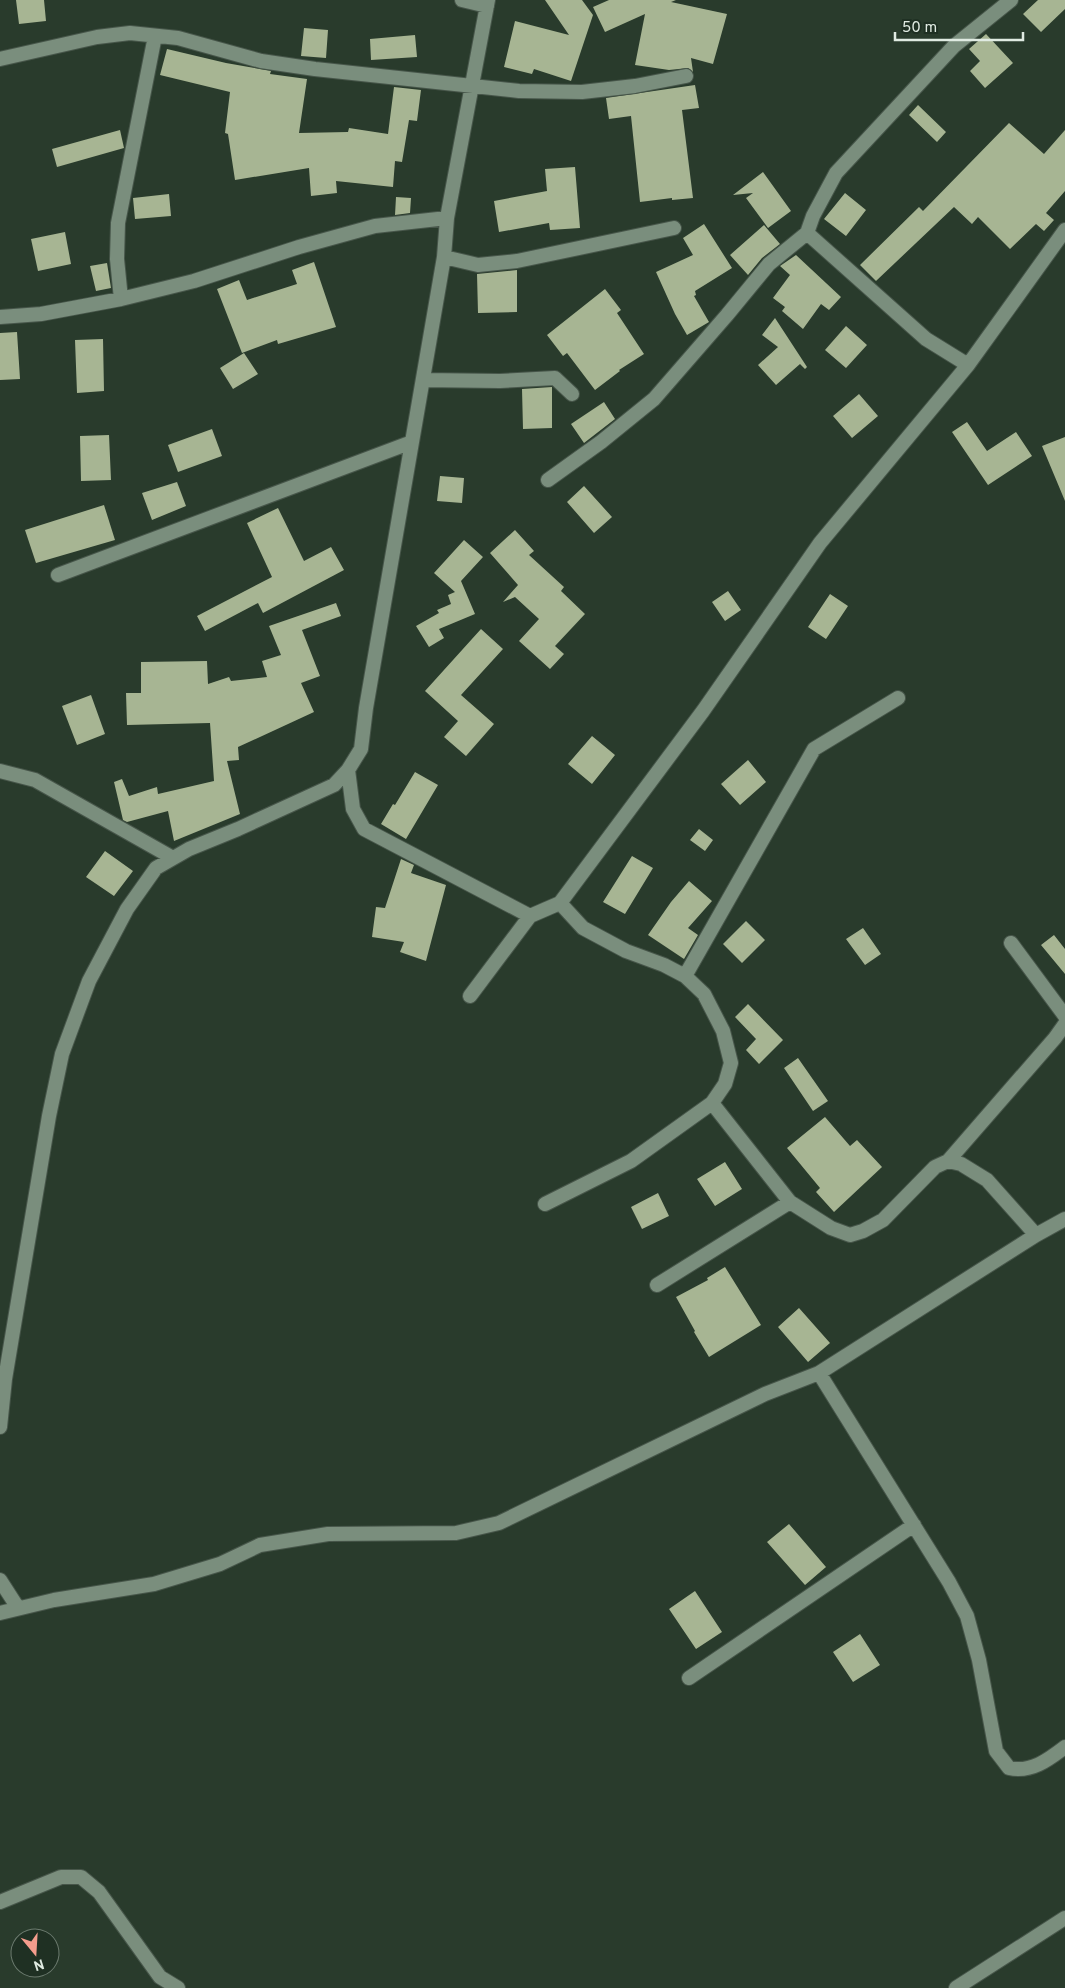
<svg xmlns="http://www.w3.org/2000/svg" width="1065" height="1988" font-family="Overpass,sans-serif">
<rect width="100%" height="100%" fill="#293b2c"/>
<!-- building -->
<path fill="#a7b593" d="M 16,0 L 44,0 L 46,21 L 19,24 Z
M 545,0 L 582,0 L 593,15 L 571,81 L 534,69 L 532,74 L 504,67 L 515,21 L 569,35 Z
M 609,0 L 676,0 L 671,2 L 727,14 L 713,64 L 691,58 L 693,72 L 688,68 L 669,70 L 635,65 L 645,14 L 605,32 L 593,7 Z
M 1038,0 L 1065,0 L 1065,9 L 1041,32 L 1023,14 Z
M 304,28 L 328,30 L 326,58 L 301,56 Z
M 986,34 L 1013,63 L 985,88 L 970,71 L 980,61 L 969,49 Z
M 415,35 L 417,57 L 371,60 L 370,39 Z
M 167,49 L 226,63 L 271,71 L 270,74 L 307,79 L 299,133 L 348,132 L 349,128 L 388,134 L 394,87 L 421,90 L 417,121 L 409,120 L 402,162 L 395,161 L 393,187 L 336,181 L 337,193 L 311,196 L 309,168 L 235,180 L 228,134 L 225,133 L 230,92 L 160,75 Z
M 695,85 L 699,108 L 682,110 L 693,198 L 672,200 L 672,198 L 640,202 L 631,116 L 609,119 L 606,98 Z
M 918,105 L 946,132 L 937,142 L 909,115 Z
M 1009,123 L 1044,154 L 1065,130 L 1065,191 L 1046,213 L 1054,220 L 1044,231 L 1036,224 L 1010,249 L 978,217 L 972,224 L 954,207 L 876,281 L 860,265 L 919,207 L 923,211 Z
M 120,130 L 124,148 L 57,167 L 52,149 Z
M 575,167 L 580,228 L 550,230 L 549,223 L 499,232 L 494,201 L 547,191 L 545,169 Z
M 763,172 L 791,211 L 768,228 L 746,198 L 753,193 L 733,195 Z
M 845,193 L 866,210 L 846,236 L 824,219 Z
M 169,194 L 171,216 L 135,219 L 133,198 Z
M 396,197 L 411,198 L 410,213 L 395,215 Z
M 704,224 L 732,268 L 695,291 L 696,295 L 694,296 L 709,322 L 687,335 L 675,314 L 656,272 L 693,255 L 683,238 Z
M 764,225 L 780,244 L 762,258 L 748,275 L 730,255 Z
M 65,232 L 71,264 L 38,271 L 31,239 Z
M 796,255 L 841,297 L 829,310 L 821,304 L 803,329 L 782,311 L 785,307 L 773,298 L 790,275 L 780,266 Z
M 314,262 L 336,327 L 278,344 L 277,340 L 242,353 L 217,289 L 239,280 L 247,300 L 297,284 L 292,270 Z
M 107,263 L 111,288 L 96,291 L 90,266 Z
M 517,270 L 517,312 L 478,313 L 477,274 Z
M 605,289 L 621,310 L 617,313 L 644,354 L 619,370 L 620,371 L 595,390 L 567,353 L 563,356 L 547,335 Z
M 775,318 L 807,367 L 805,369 L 800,364 L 776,385 L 758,365 L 778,347 L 762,335 Z
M 846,326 L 867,345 L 846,368 L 825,350 Z
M 17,332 L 20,379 L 0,380 L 0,333 Z
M 103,339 L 104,391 L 77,393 L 75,340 Z
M 244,353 L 258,374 L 233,389 L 220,368 Z
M 552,387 L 552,428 L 523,429 L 522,389 Z
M 859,394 L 878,416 L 852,438 L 833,416 Z
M 604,402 L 615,419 L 584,443 L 571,424 Z
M 967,422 L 987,451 L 1016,432 L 1032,456 L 988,485 L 952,432 Z
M 212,429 L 222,456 L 178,472 L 168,445 Z
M 109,435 L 111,480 L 81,481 L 80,436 Z
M 1065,437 L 1065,501 L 1042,446 Z
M 440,476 L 464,478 L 462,503 L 437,501 Z
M 177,482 L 186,506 L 152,520 L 142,493 Z
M 584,486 L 612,517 L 594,533 L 567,502 Z
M 104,505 L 115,540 L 36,563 L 25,530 Z
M 278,508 L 304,561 L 331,547 L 344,570 L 263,613 L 258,603 L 205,631 L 197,616 L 272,577 L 247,523 Z
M 515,530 L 534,551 L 529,555 L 564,587 L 561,591 L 585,614 L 555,646 L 564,654 L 550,669 L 519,641 L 539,619 L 515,597 L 503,602 L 518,585 L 490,553 Z
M 464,540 L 483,557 L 461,581 L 475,614 L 439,629 L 444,638 L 429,647 L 416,626 L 439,613 L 437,610 L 451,604 L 448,595 L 455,592 L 434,573 Z
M 728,591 L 741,610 L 725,621 L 712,602 Z
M 830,594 L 848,606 L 826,639 L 808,627 Z
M 336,603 L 341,616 L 302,630 L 320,676 L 301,683 L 314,712 L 238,747 L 239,760 L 227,761 L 240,814 L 174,841 L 168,811 L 127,822 L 123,820 L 114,782 L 122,779 L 129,796 L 157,787 L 158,794 L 214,781 L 210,723 L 127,725 L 126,693 L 141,693 L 141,662 L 207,661 L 208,684 L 229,677 L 231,681 L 267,677 L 262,661 L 281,655 L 269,626 Z
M 481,629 L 503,649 L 461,695 L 494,724 L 466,756 L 444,737 L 458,721 L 425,691 Z
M 91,695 L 105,734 L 77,745 L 62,706 Z
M 592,736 L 615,755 L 592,784 L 568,764 Z
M 748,760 L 766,782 L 740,805 L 721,784 Z
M 415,772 L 438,785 L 406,839 L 381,824 L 393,804 L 395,805 Z
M 699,829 L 713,840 L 705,851 L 690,840 Z
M 105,851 L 133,871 L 114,896 L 86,877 Z
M 632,856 L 653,868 L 625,914 L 603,902 Z
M 401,859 L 414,865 L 411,873 L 446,885 L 426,961 L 400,952 L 404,942 L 372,937 L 376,907 L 385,908 Z
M 689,881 L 712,901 L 688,928 L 698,935 L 684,959 L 648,935 L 671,902 Z
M 746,921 L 765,940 L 742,963 L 723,944 Z
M 863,928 L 881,954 L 865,965 L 846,939 Z
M 1054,935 L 1065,949 L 1065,974 L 1041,945 Z
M 748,1004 L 783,1040 L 759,1064 L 746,1050 L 756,1039 L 735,1017 Z
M 798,1058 L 828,1101 L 813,1111 L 784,1068 Z
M 825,1117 L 850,1146 L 857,1140 L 882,1167 L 834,1212 L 816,1192 L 820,1188 L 787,1148 Z
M 725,1162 L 742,1189 L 715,1206 L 697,1179 Z
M 658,1193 L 669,1216 L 642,1229 L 631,1207 Z
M 725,1267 L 761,1325 L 709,1357 L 694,1332 L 695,1331 L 676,1297 L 708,1280 L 707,1278 Z
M 799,1308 L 830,1343 L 808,1362 L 778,1327 Z
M 789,1524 L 826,1567 L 805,1585 L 767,1542 Z
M 695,1591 L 722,1632 L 696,1649 L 669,1609 Z
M 860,1634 L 880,1665 L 853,1682 L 833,1652 Z"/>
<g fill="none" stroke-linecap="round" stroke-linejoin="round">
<!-- street casing -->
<g stroke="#47564a" stroke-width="16">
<path id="street" d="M 462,0 L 487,6
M 0,59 L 97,37 L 130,33 L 178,38 L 261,61 L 315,69 L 519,91 L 582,92 L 635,86 L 686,76
M 807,233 L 926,339 L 968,365
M 444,257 L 478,265 L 517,261 L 674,228
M 121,299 L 117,259 L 118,223 L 155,36
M 0,317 L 41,314 L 121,299 L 194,281 L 299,247 L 375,226 L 447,218
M 423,380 L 500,381 L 555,378 L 572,394
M 548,480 L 601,442 L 654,399 L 727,315 L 769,264 L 807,233 L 813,216 L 836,173 L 954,46 L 1011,0
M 58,575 L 412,442
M 348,770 L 353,809 L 364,829 L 530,916
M 0,771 L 35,780 L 173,858
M 1011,943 L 1065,1016
M 685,976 L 814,749 L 898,698
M 470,996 L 530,916 L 560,903 L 703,711 L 820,543 L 968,365 L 1065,230
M 712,1103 L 790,1202 L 831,1228 L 850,1235 L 863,1231 L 883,1220 L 935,1167 L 948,1161 L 961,1164 L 987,1180 L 1036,1235
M 948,1161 L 1055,1038 L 1065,1024
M 545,1204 L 631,1161 L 712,1103 L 725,1084 L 731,1063 L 723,1031 L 704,994 L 685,976 L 664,965 L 626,951 L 583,928 L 560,903
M 657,1285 L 790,1202
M 819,1373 L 949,1582 L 967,1616 L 979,1660 L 996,1751 L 1009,1768 C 1031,1773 1048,1760 1065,1747
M 0,1427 L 5,1379 L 49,1116 L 62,1054 L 89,981 L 127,909 L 156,868 L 189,849 L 238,829 L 334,785 L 348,770 L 361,749 L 366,708 L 444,257 L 447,218 L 488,0
M 0,1580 L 18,1608
M 0,1613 L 54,1600 L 154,1584 L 220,1564 L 260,1545 L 328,1534 L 456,1533 L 499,1523 L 765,1394 L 819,1373 L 1036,1235 L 1065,1219
M 689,1678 L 914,1525
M 0,1902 L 61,1877 L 81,1877 L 99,1892 L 160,1977 L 178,1988
M 956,1988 L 1065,1918"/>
</g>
<!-- street -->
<use href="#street" stroke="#7a8e7d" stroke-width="14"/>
</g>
<!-- north arrow -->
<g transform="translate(35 1953) rotate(162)"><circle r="24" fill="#1f3023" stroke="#6c7b6f"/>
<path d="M0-4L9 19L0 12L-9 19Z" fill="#f49d8d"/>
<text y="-8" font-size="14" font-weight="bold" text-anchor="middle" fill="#e0ebe2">N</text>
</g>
<!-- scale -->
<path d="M895 32v8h128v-8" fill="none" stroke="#e0ebe2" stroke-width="2.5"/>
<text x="902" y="32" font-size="15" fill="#e0ebe2" stroke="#1f3023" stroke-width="4" paint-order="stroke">50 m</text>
</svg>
